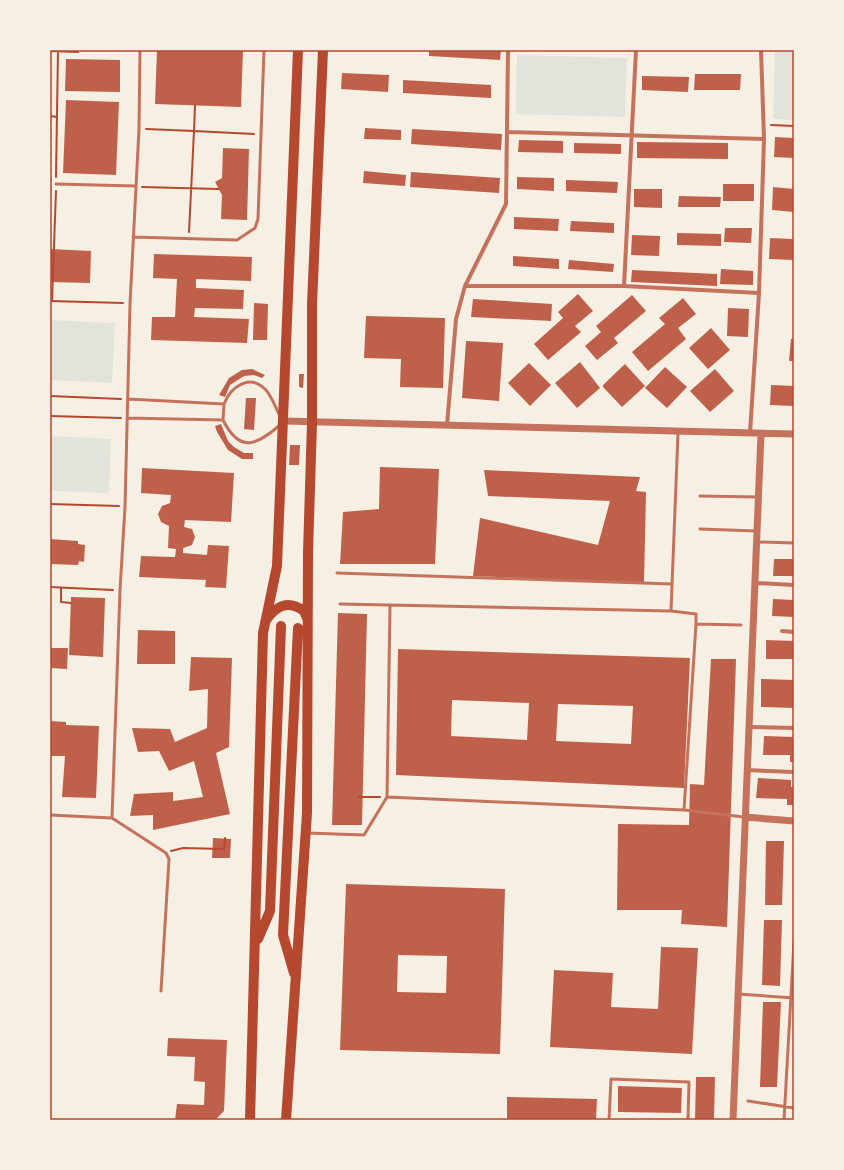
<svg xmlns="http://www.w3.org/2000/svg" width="844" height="1170" font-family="Ubuntu,sans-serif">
<rect width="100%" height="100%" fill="#f6efe4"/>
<!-- green -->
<path fill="#e2e4dc" d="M 775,50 L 794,50 L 794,120 L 773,119 Z
M 517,55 L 627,58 L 625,117 L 516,114 Z
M 50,320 L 115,323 L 112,383 L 50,380 Z
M 50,436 L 111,439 L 109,493 L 50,491 Z"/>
<!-- building -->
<path fill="#bf614a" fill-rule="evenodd" d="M 157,50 L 243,50 L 241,107 L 155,104 Z
M 429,50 L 501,50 L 500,60 L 429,56 Z
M 66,59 L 120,60 L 120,92 L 65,91 Z
M 342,73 L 389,75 L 388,92 L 341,89 Z
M 695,74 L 741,74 L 740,90 L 694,90 Z
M 642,76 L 689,77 L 688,92 L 642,90 Z
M 403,80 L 491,85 L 491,98 L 403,93 Z
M 66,100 L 119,102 L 116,175 L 63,173 Z
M 365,128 L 401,130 L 401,140 L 364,139 Z
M 412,129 L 502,134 L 501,150 L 411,144 Z
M 775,137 L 794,138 L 794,158 L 774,157 Z
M 519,140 L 563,141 L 563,153 L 518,152 Z
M 637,142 L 728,143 L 728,159 L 637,158 Z
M 574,143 L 621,144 L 621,154 L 574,153 Z
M 223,148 L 249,149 L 247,220 L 221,219 L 222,195 L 215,182 L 222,178 Z
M 364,171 L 406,175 L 405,186 L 363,183 Z
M 411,172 L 500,178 L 499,193 L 410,187 Z
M 517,177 L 554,178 L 554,191 L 517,189 Z
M 566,180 L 618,182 L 617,193 L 566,191 Z
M 723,184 L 754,184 L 754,201 L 723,201 Z
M 773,187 L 794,189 L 794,212 L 772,210 Z
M 634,189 L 662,189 L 662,208 L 634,207 Z
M 679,196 L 721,197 L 720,207 L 678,207 Z
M 514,217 L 559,219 L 558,231 L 514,229 Z
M 571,221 L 614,223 L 614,233 L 570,231 Z
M 725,228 L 752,228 L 751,243 L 724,242 Z
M 677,233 L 721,234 L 721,246 L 677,245 Z
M 632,235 L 660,236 L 659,256 L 631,255 Z
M 770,238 L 794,239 L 794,260 L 769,259 Z
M 50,249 L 91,251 L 90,283 L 50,282 Z
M 154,254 L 252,257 L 251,281 L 196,279 L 196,288 L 244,290 L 243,309 L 195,308 L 194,317 L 249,319 L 247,343 L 151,340 L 152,317 L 175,317 L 177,279 L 153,278 Z
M 513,256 L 559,259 L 559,269 L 513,266 Z
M 569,260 L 614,264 L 613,272 L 568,269 Z
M 721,269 L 753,271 L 753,285 L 720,284 Z
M 632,270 L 717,274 L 717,286 L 631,282 Z
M 578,294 L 593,311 L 575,326 L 581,332 L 548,360 L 534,344 L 563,318 L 558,312 Z
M 632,295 L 646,311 L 614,338 L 618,343 L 597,360 L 585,346 L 601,332 L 596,326 Z
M 683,298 L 696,314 L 678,328 L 686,339 L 648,371 L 632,352 L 665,324 L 659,318 Z
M 473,299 L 552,304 L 551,321 L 471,317 Z
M 254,303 L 268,304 L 267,340 L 253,340 Z
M 728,308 L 749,309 L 748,337 L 727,336 Z
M 366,316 L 445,318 L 443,388 L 400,387 L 401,359 L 364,358 Z
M 711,328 L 730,350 L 708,369 L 689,348 Z
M 791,339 L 794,339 L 794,361 L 789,361 Z
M 466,341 L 503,343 L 499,401 L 462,398 Z
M 580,362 L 600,388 L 577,408 L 555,383 Z
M 529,363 L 551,385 L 530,406 L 508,383 Z
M 625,364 L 645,386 L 622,407 L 603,387 L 603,385 Z
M 665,367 L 687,387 L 667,408 L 645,388 Z
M 252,369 L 265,375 L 262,378 L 254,375 L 244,376 L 230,385 L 225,397 L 219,395 L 229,378 L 242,370 Z
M 715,369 L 734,391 L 710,412 L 690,391 Z
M 299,374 L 304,374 L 303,388 L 299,387 Z
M 771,385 L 794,386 L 794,406 L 770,405 Z
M 246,398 L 256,398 L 254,430 L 244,429 Z
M 221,424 L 228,441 L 234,447 L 244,453 L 253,453 L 253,459 L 242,459 L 228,450 L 217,432 L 215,426 Z
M 290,445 L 300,445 L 299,465 L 289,465 Z
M 380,467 L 439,469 L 435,564 L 340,564 L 343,512 L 379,509 Z
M 142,468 L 234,473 L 231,522 L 185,520 L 184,527 L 192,529 L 195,537 L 192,545 L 183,548 L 183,553 L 207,555 L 208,545 L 229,546 L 226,588 L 205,587 L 206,580 L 139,577 L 141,556 L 175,557 L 176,549 L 168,548 L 169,526 L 161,522 L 158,514 L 162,506 L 170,503 L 171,495 L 141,493 Z
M 484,470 L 640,477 L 636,491 L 646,492 L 644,583 L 473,576 L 480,518 L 598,545 L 610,501 L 488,496 Z
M 50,539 L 78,541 L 78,544 L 85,545 L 84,562 L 79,561 L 78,565 L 50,564 Z
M 774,559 L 794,559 L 794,576 L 773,576 Z
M 71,597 L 105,598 L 103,657 L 69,655 Z
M 773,599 L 794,600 L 794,617 L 772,616 Z
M 338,613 L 367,614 L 362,825 L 332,825 Z
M 138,630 L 175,631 L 175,664 L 137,664 Z
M 766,640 L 794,641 L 794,659 L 766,659 Z
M 50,648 L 68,648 L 67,669 L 50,668 Z
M 398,649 L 690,658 L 684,788 L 396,775 ZM 452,700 L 529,703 L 527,740 L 451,736 ZM 558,704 L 633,706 L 631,744 L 556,741 Z
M 191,657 L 232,658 L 229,747 L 216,753 L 230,814 L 153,830 L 153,815 L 130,816 L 134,794 L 173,792 L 173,801 L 203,797 L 194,761 L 169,771 L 159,751 L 138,752 L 132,728 L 170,729 L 175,742 L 207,728 L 208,689 L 189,691 Z
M 711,659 L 736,659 L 727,927 L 681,924 L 682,910 L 617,910 L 618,824 L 689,825 L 690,784 L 704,785 Z
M 761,679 L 794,680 L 794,708 L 761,707 Z
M 50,721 L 66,722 L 66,725 L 99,726 L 96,798 L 62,797 L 65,756 L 50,756 Z
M 764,736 L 794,737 L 794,762 L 790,762 L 790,755 L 763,755 Z
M 758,778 L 791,780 L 791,787 L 794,787 L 794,805 L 787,805 L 787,799 L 756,798 Z
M 213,838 L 231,839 L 230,858 L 212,858 Z
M 766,841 L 784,841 L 782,905 L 765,905 Z
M 346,884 L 505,889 L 500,1054 L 340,1050 ZM 398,955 L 447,956 L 446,993 L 397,992 Z
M 764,920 L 782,920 L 780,986 L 762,985 Z
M 661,947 L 698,948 L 692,1054 L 550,1047 L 554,970 L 613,973 L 611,1007 L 658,1009 Z
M 763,1002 L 781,1002 L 777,1087 L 760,1087 Z
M 168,1038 L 227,1040 L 224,1111 L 215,1120 L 175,1120 L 177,1104 L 204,1105 L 205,1082 L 194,1081 L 195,1057 L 167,1056 Z
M 696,1077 L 715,1077 L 714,1120 L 695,1120 Z
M 618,1086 L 682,1088 L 681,1113 L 618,1112 Z
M 507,1097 L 597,1099 L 596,1120 L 507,1120 Z"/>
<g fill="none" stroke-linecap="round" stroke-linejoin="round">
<!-- path -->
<path stroke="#b5482f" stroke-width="2" d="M 50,51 L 78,52
M 195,105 L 194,131 L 254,134
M 50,116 L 57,117
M 771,125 L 794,126
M 146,129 L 194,131 L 189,232
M 56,177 L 58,50
M 142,187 L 219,189
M 50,301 L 123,303
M 52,301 L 56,191
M 50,396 L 121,399
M 50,416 L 121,418
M 50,504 L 119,506
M 50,587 L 113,590
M 61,588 L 61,602 L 71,603
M 359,797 L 380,797
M 171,851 L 183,848 L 224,849 L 225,838"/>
<!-- service -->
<path stroke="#c5725c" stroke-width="3" d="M 56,184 L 135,186
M 133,237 L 237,240 L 255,228 L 258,219 L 264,50
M 128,399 L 224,404 C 231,386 250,374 265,389 C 271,395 275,406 279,414
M 127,418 L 223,420 C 240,454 257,445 280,425
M 223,420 L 224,404
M 700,496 L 758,497
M 700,529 L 756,531
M 758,542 L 794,543
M 337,573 L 672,584
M 340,604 L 671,611 L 678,433
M 671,611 L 696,614 L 696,624
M 387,797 L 390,606
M 684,810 L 744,817
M 50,815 L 112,818 L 166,853 L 169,859 L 161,991
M 112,818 L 120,590 L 125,507 L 130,304 L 139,129 L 140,50
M 307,833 L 364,835 L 387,797 L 684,810 L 696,624 L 741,625
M 738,994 L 794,998
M 748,1101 L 794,1108
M 609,1120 L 611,1079 L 689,1082 L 688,1120
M 784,1120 L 794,942"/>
<!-- minor -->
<path stroke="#c5725c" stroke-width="4" d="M 508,132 L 764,139
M 465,286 L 624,286 L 759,293
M 624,286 L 636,50
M 447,425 L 456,319 L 465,286 L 506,204 L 508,50
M 750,433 L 759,293 L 764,139 L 761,50
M 755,583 L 794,585
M 782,631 L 794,632
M 749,727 L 794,728
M 747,770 L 794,772"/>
<!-- tertiary -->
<path stroke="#c5725c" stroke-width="7" d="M 284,421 L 794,434
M 745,817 L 794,821
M 733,1120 L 761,434"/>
<!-- primary -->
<path stroke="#b5482f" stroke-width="10" d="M 266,620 C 277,605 288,600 304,611 L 307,618
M 258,939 L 270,911 L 281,626
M 294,973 L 283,935 L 298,628
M 250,1120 L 263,633 L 277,566 L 298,50
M 286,1120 L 307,813 L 308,552 L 312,423 L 312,304 L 323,50"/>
</g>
<!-- border -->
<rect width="844" height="1170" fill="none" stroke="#f6efe4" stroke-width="102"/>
<rect x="51" y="51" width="742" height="1068" fill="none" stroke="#b5482f" stroke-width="1.5"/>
</svg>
